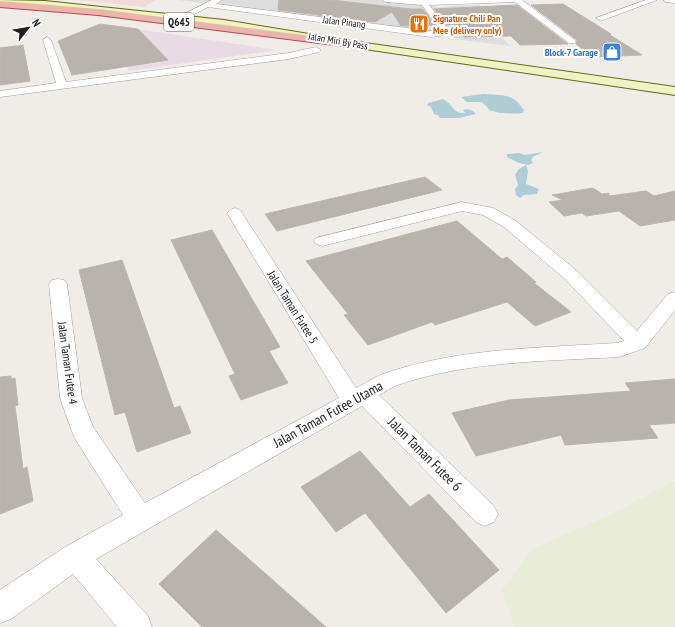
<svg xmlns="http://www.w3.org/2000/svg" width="675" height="627" font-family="'PT Sans Narrow',sans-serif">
<rect width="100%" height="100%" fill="#f0ede8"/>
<!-- residential -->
<path fill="#dedddd" d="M 179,0 L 419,0 L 438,8 L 451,6 L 480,5 L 489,23 L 510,46 L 462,40 L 424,30 Z"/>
<!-- commercial -->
<path fill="#eedbda" d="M 78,0 L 155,0 L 144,7 Z"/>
<!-- industrial -->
<path fill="#e8dbe5" d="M 136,29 L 277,50 L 129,71 L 102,37 Z"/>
<!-- farmland -->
<path fill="#e9ecd6" d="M 675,481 L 675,627 L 514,627 L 502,590 L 531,550 L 611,514 Z"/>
<!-- water -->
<path fill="#aecdd7" d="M 483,94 C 496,95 511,93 520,105 C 521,106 522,108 524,110 L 523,113 C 511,114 500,114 489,110 L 488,108 L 482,102 L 467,102 L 461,97 Z
M 443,99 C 452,103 454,115 465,113 L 463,110 C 468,108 473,110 476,114 L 459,118 L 440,118 L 438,115 L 434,114 L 431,107 L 427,105 L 428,103 Z
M 543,152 L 533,157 L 531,160 L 533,163 L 528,165 L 519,163 L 507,157 L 507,154 L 519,153 L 525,155 Z
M 526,165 L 528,171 L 526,184 L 539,189 L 537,194 L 524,195 L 520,198 L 516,195 L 515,189 L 518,185 L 515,175 L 519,169 Z"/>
<!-- building -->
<path fill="#b9b3ae" stroke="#bfb5ac" d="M 279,0 L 331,0 L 411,9 L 423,9 L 435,25 L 401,26 L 392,12 L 375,22 L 278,10 Z
M 563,4 L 611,34 L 610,35 L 642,55 L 593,57 L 576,44 L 577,40 L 531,5 Z
M 517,5 L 568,44 L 520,45 L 511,36 L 464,37 L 454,25 L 446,25 L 434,9 Z
M 100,24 L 138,29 L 168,60 L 72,75 L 58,41 Z
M 23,45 L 30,81 L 0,85 L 0,48 Z
M 425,177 L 442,190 L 277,231 L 265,214 Z
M 593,188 L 602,194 L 609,193 L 609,196 L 646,191 L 654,196 L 675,191 L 675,220 L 640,226 L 619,211 L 586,216 L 582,213 L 564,216 L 549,202 L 563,200 L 552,195 Z
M 457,221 L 502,259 L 507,257 L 536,282 L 534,283 L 571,312 L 535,326 L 507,302 L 435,325 L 432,322 L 368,345 L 344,315 L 348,314 L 306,261 Z
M 212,230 L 280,347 L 269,351 L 288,383 L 241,400 L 229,376 L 235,374 L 171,240 Z
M 122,260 L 174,408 L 180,406 L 191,433 L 137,452 L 125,412 L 115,415 L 79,270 Z
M 11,376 L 11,379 L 15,378 L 18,405 L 15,406 L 23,469 L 27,467 L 33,501 L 0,514 L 0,377 Z
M 675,379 L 675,423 L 649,425 L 658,438 L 565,445 L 561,435 L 476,456 L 452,413 L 509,400 L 631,391 L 625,383 Z
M 360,451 L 410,507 L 429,494 L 499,570 L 446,613 L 365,513 L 336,532 L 301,487 Z
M 216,530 L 326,627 L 202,627 L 159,584 Z"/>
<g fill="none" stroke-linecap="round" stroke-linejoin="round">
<!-- minor casing -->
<g stroke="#a1a1a1" stroke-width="1">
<path id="minor" d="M 212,0 L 222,0 L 216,4 L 431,31 L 440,30 L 422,5 L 386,2 L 382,0 L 522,0 L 576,41 L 575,43 L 569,43 L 515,2 L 429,5 L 450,32 L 446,35 L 431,37 L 208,7 L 185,19 L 182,19 L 178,17 Z
M 646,0 L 657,0 L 603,20 L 600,20 L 596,18 Z
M 664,0 L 675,0 L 675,3 L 665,2 Z
M 47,37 L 51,40 L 66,82 L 289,53 L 316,47 L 321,50 L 319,52 L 289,59 L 0,97 L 0,91 L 56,83 L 43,40 Z
M 462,202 L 493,208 L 516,221 L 577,271 L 637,331 L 668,294 L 675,292 L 675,310 L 645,348 L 619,357 C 549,361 465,361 398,385 C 392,387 385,392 379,395 L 494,506 L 498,514 L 494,522 L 485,526 L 476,522 L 362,406 L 96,559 L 148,616 L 152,627 L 117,627 L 73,574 L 11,619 L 0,623 L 0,590 L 65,547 L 123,515 L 74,437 L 60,398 L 49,284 L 52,280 L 58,279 L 64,280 L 67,284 L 82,398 L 93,427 L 145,503 L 339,398 L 227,213 L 230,210 L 235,208 L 240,210 L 356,388 C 365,384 374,377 383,374 C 457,348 539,348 617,343 L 624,341 L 565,279 L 504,227 L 483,215 L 462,211 L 322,246 L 316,244 L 314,241 L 316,238 Z"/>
</g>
<!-- secondary casing -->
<g stroke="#606b13" stroke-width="2">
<path id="secondary" d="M 0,0 L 45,1 L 224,20 L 358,42 L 675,87 L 675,95 L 358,48 L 224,26 L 135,15 L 0,3 Z"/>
</g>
<!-- trunk casing -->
<g stroke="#c53d68" stroke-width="2">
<path id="trunk" d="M 0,1 L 98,9 L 358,42 L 363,45 L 358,48 L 98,15 L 0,7 Z"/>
</g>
<!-- minor -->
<use href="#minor" fill="#fff" fill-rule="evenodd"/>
<!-- secondary -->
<use href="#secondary" fill="#eff2c4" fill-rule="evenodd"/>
<!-- trunk -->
<use href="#trunk" fill="#e7b8a8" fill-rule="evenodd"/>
</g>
<!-- icons -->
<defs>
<g id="restaurant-square" transform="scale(1)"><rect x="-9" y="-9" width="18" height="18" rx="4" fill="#e8710a" stroke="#fff"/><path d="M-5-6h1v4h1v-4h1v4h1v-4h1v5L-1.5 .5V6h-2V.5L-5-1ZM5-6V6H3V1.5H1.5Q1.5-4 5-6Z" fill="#fff"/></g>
<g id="shop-square" transform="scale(1)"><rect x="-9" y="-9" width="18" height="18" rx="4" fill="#3f7fe0" stroke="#fff"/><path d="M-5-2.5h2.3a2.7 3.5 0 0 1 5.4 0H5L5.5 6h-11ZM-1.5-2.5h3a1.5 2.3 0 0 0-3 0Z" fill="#fff"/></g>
</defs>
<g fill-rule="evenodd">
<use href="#restaurant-square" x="419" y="24"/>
<use href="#shop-square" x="612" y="52"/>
</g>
<g text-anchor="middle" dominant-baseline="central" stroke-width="4" stroke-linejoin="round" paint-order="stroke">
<!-- far-food labels -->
<g font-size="10" font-weight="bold" fill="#c56008" stroke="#fff" text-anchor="start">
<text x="433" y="18">Signature Chili Pan<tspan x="433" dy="12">Mee (delivery only)</tspan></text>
</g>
<!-- far-street labels -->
<g font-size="10" fill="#202020" stroke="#fff">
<text transform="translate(344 22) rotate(7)">Jalan Pinang</text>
<text transform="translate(338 41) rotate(10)">Jalan Miri By Pass</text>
</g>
<!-- far-shop labels -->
<g font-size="10" font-weight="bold" fill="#366cbe" stroke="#fff" text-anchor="end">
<text x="598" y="52">Block-7 Garage</text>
</g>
<!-- shield labels -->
<rect fill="#fff" stroke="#636363" stroke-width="1" x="164" y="13" width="30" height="18" rx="3"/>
<g font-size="11" font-weight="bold" fill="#202020">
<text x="179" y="22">Q645</text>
</g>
<!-- street labels -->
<g font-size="12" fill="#202020" stroke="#fff">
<text transform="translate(293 307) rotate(58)">Jalan Taman Futee 5</text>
<text transform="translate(68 363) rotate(82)">Jalan Taman Futee 4</text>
</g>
<!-- near-street labels -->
<g font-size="14" fill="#202020" stroke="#fff">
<text transform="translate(328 414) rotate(-29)">Jalan Taman Futee Utama</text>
<text transform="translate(425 454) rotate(45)">Jalan Taman Futee 6</text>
</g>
</g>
<!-- north arrow -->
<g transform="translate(28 28) rotate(59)" stroke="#ffffff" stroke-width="3" paint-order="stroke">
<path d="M0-3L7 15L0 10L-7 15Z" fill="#202020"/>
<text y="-6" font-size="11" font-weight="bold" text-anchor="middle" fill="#202020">N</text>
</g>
</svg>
